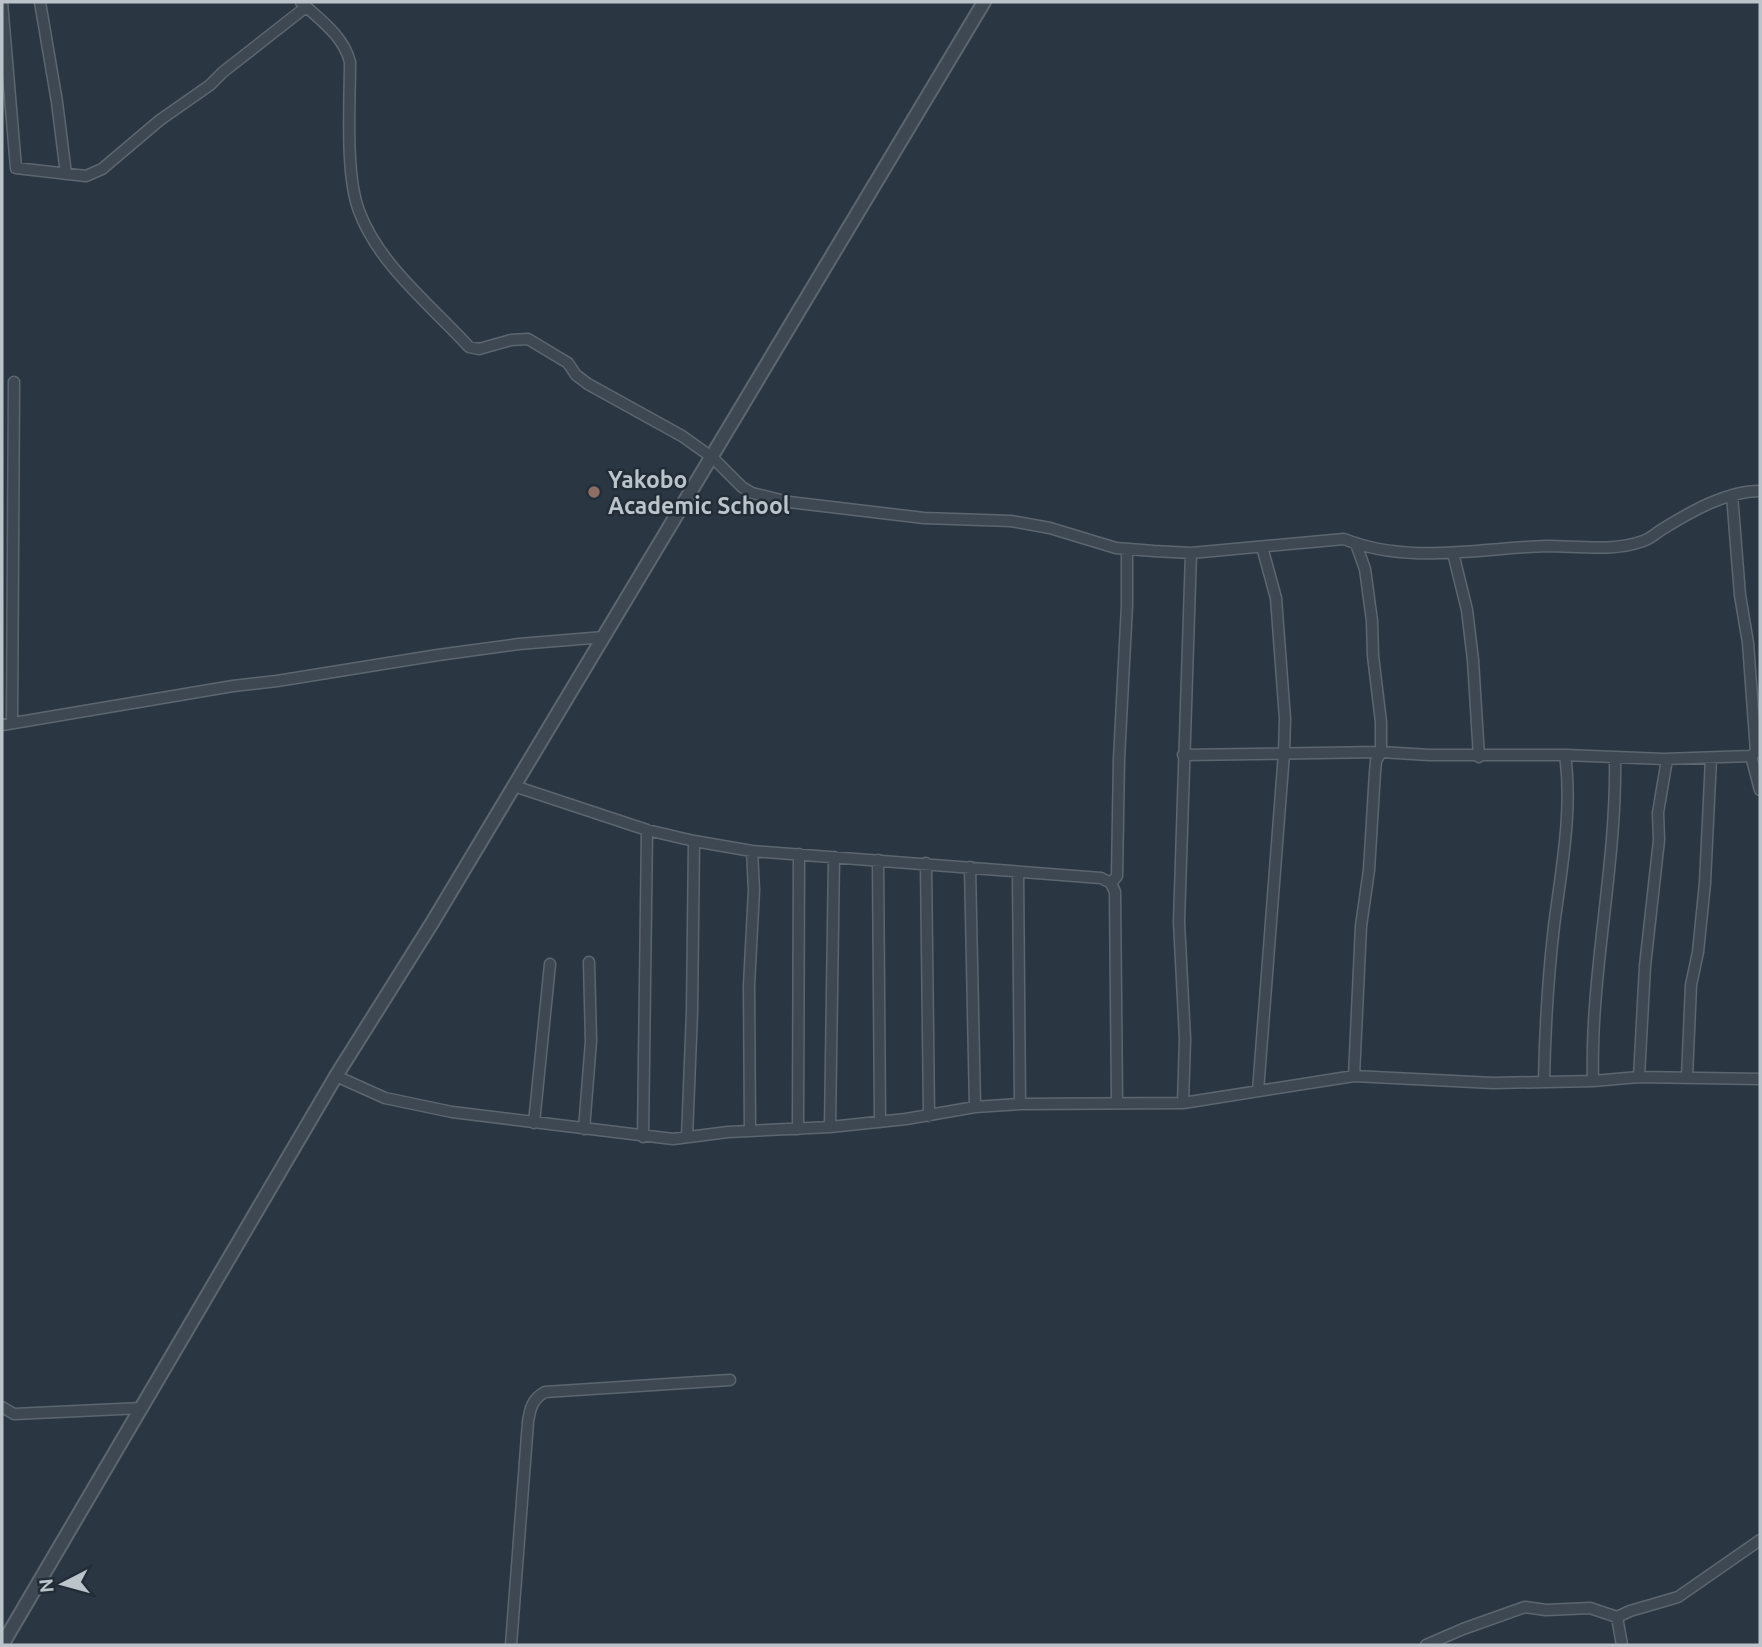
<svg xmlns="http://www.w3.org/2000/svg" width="1762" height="1647" font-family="Ubuntu,sans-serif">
<rect width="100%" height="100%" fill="#2a3742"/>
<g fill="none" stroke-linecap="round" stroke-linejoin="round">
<!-- minor casing -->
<g stroke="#5c666f" stroke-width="13">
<path id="minor" d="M 2,2 L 16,168 L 86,176 L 102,169 L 160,120 L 210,85 L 223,72 L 306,7
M 40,2 L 57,102 L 66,174
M 301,2 C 320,20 343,35 350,62 C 350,103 345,174 359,211 C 379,265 431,305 469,347 L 479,349 L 511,340 L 528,339 L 568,363 L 576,375 L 588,384 L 682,436 L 713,458 L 742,487 L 752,493 L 789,502 L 924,518 L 1011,521 L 1050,528 L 1116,548 L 1154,551 L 1191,553 L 1344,539 C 1409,565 1480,548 1547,546 C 1577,546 1614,552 1643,541 C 1650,539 1655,534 1661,530 C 1690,512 1726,491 1760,491
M 1732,495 L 1740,595 L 1748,643 L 1756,752 L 1751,756 L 1760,790
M 1453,553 L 1467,610 L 1473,660 L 1479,757
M 12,723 L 14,382
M 2,725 L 233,686 L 277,681 L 438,655 L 519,644 L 604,637
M 1183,755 L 1381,752 L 1429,755 L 1565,755 L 1664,759 L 1751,756
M 514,786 L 647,830 L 694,841 L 752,851 L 1101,878 L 1111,883 L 1115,892 L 1117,1103
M 878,860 L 880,1122
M 926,863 L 929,1116
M 970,867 L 975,1107
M 1018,872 L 1020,1104
M 1111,883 L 1117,876 L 1119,759 L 1127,605 L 1127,549
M 336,1076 L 385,1098 L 452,1112 L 673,1139 L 728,1132 L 830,1127 L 906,1119 L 975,1107 L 1020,1104 L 1183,1103 L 1354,1076 L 1493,1083 L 1593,1081 L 1639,1077 L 1760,1079
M 1354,1076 L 1361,926 L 1369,870 L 1375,772 L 1376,761 L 1381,752 L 1381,722 L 1373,656 L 1372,621 L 1365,569 L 1356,544
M 1639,1077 L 1645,966 L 1659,840 L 1658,813 L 1667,759
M 1687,1077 L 1691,985 L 1698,952 L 1705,883 L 1711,758
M 1544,1081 C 1545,1029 1548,978 1554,926 C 1561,871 1573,810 1565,755
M 1593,1081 C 1590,973 1617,866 1615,758
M 1258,1091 L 1284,753 L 1285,719 L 1276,598 L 1262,547
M 1183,1103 L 1185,1039 L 1179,922 L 1191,553
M 534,1123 L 550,964
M 830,1127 L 834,857
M 584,1129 L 591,1041 L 589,962
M 798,1129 L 799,854
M 750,1131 L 749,985 L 754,890 L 752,851
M 643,1137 L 647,830
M 687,1137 L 692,1012 L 694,841
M 2,1407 L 14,1414 L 142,1408
M 1617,1617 L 1622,1645
M 511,1645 L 528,1422 C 530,1409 532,1399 545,1392 L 730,1380
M 1426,1645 L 1463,1629 L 1525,1607 L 1546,1610 L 1590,1608 L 1617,1617 L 1630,1611 L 1678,1597 L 1760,1540"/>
</g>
<!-- tertiary casing -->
<g stroke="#5c666f" stroke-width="16">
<path id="tertiary" d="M 2,1645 L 336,1076 L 432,923 L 984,2"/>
</g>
<!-- minor -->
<use href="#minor" stroke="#3e4852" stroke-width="10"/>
<!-- tertiary -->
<use href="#tertiary" stroke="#3e4852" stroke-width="12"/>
</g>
<!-- markers -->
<circle fill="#8d6e63" stroke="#232d37" stroke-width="2.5" cx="594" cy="492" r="7"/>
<g text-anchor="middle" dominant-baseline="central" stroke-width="5" stroke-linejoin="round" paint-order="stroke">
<!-- poi labels -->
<g font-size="23" font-weight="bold" fill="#bbc3cb" stroke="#232d37" text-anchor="start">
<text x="608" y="479">Yakobo<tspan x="608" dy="26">Academic School</tspan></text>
</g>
</g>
<!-- border -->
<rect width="1762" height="1647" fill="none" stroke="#bbc3cb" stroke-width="7"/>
<!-- north arrow -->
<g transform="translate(63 1584) rotate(264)" stroke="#232d37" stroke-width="5" paint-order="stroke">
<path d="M0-5L12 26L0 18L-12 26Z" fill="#bbc3cb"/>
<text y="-10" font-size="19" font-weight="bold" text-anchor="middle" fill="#bbc3cb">N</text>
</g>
</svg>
